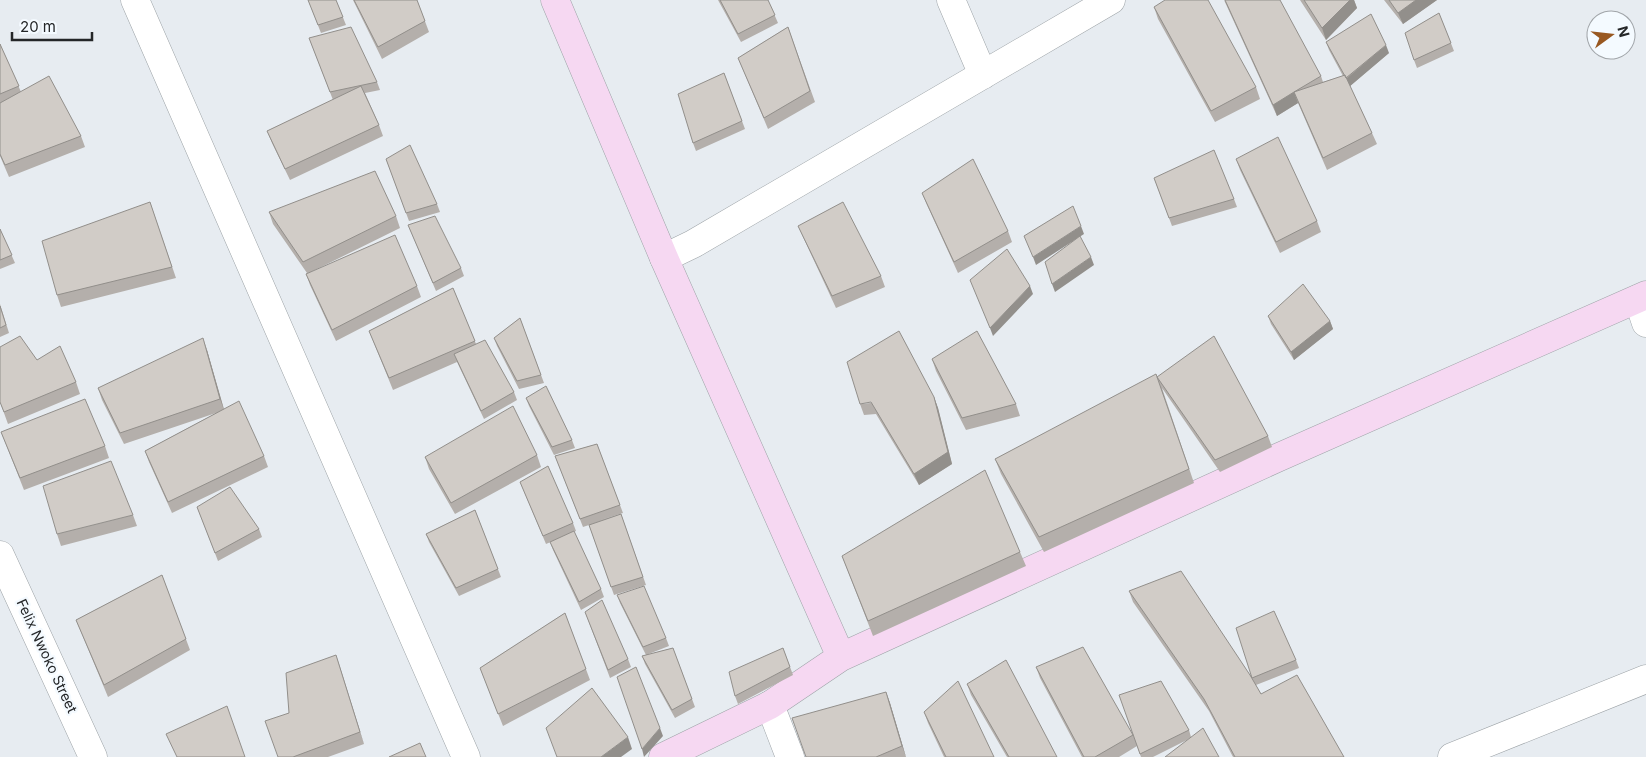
<svg xmlns="http://www.w3.org/2000/svg" width="1646" height="757" font-family="Inter,sans-serif">
  <rect width="100%" height="100%" fill="#e7ecf1"/>
  <g fill="none" stroke-linecap="round" stroke-linejoin="round">
    <g stroke="#9da3a7" stroke-width="29">
      <path id="street" d="M135,0l331,757
        M951,0l32,75
        M664,258l29,-14 418,-244
        M1638,299l8,24
        M0,555l93,202
        M770,705l20,52
        M1452,757l194,-78"/>
    </g>
    <g stroke="#9da3a7" stroke-width="29">
      <path id="secondary" d="M555,0l109,258 177,399
        M663,757l107,-52 71,-48 436,-199 369,-163"/>
    </g>
    <use href="#street" stroke="#fff" stroke-width="28"/>
    <use href="#secondary" stroke="#f6d8f2" stroke-width="28"/>
  </g>
  <path fill="#b4afab" d="M308,0h28l10,25 -25,8z
    M353,0h64l12,32 -47,27z
    M718,0h50l10,23 -37,19z
    M1224,0l97,76 2,6 20,-6 -14,-26 -3,-8 63,11 -39,33 22,47 5,11 -50,26 -29,-67 -21,13z
    M1300,0h54l3,8 -31,32z
    M1384,0h53l-34,24z
    M1154,7l102,80 4,12 -45,23 -57,-103z
    M1439,13l15,38 -37,17 -3,-8z
    M788,27l27,75 -47,27 -30,-71z
    M309,38l68,44 3,8 -15,3 14,32 4,11 -93,44 -18,-37 -5,-12 66,-31z
    M0,44l21,48 60,44 4,11 -76,30 -9,-21z
    M724,73l21,56 -49,22 -3,-8z
    M386,159l51,45 3,8 -31,9z
    M1236,159l81,62 4,11 -41,21 -40,-83z
    M1154,178l80,21 3,8 -65,19z
    M922,193l86,38 4,11 -54,31 -31,-68z
    M150,202l26,76 -115,29 -4,-12z
    M269,212l127,4 4,12 -91,45 108,13 4,11 -85,44 -26,-56 -4,-11 1,-1 -34,-49z
    M408,225l53,43 3,8 -28,15z
    M798,226l83,50 4,11 -49,21 -33,-71z
    M0,229l15,34 -15,6z
    M453,288l23,56 38,48 3,8 -33,19 -27,-57 -64,28 -24,-59z
    M0,304l9,29 -9,4z
    M1268,316l62,5 3,8 -39,31 -23,-36z
    M520,318l24,65 -25,6 -22,-43 -3,-8z
    M207,350l17,59 40,47 4,11 -96,46 -23,-51 -4,-11 71,-38 -92,31 -22,-44 -4,-12z
    M932,359l84,45 4,12 -54,14 -30,-59z
    M37,360l39,22 4,12 -72,30 -8,-22z
    M1157,377l111,59 4,11 -52,25 -58,-84 32,95 -150,69 -43,-78 -6,-15z
    M934,397l4,11 14,56 -33,21 -43,-71 -12,1 -4,-11z
    M526,398l46,42 3,8 -21,7 -25,-49z
    M1,432l104,14 4,12 -85,32z
    M597,444l26,69 -25,8 23,-7 25,71 -32,10 -25,-70 -6,2 -28,-71z
    M537,455l4,12 -86,47 -26,-45 -4,-12z
    M520,482l53,41 3,8 -30,13z
    M197,507l62,22 3,8 -44,24z
    M475,510l26,67 -42,19 -30,-54 -3,-8z
    M133,515l4,11 -76,20 -4,-12z
    M550,542l51,47 3,8 -23,13 -28,-60z
    M1020,552l6,14 -153,70 -31,-80z
    M162,575l28,75 -82,47 -32,-77z
    M1129,591l122,84 45,-15 3,8 -43,17 5,9 83,63h-111l-24,-46 -76,-109z
    M617,595l49,43 3,8 -23,9 -26,-52z
    M585,612l43,47 3,8 -21,11z
    M565,613l25,67 -87,46 -23,-58z
    M673,648l22,59 -20,11 -30,-54 -3,-8z
    M783,648l10,27 -55,29 -3,-8z
    M336,655l28,89 -36,13h-50l11,-44z
    M1036,667l97,68 56,-5 2,7 -4,3 -34,17h-12l-4,-11 -18,11h-37l-42,-79z
    M967,684l90,73h-50l-36,-62z
    M886,692l4,11 16,54h-100z
    M924,712l70,45h-50l-16,-34z"/>
  <path fill="#928f8b" d="M1350,0h4l3,8 -31,32 -4,-12z
    M1416,0h21l-34,24 -5,-11z
    M1386,45l3,8 -40,34 -3,-8z
    M1294,92l4,11 -21,13 -4,-11z
    M1081,226l3,8 -48,31 -3,-8z
    M1091,257l3,8 -39,27 -3,-8z
    M1030,286l3,8 -40,42 -3,-8z
    M1330,321l3,8 -39,31 -3,-8z
    M203,338l4,12 17,60 -4,-11z
    M934,397l4,11 14,56 -33,21 -5,-11z
    M336,655l4,12 24,77 -4,-12z
    M886,692l4,11 16,54 -4,-11z
    M660,728l3,8 -19,21 -2,-8z
    M628,737l4,12 -11,8h-20z"/>
  <path fill="#d1ccc7" stroke="#928f8b" d="M308,0h28l7,17 -25,8z
    M354,0h63l8,21 -47,26z
    M720,0h48l7,15 -37,19z
    M1165,0h43l48,87 -45,24 -57,-104z
    M1225,0h55l41,76 -27,16 51,-17 27,58 -49,25 -29,-66 -21,13z
    M1304,0h46l-28,28z
    M1389,0h27l-18,13z
    M1439,13l12,30 -37,17 -9,-27z
    M1371,14l15,31 -40,33 -20,-36z
    M351,27l26,55 -47,10 -21,-54z
    M788,27l22,64 -46,27 -26,-60z
    M0,44l19,42 -19,8z
    M724,73l18,48 -49,22 -15,-49z
    M49,76l32,60 -76,29 -5,-11v-51z
    M361,86l18,39 -94,44 -18,-38z
    M1278,137l39,84 -41,21 -40,-83z
    M410,145l27,59 -31,9 -20,-54z
    M1214,150l20,49 -65,19 -15,-40z
    M973,159l35,72 -54,31 -32,-69z
    M375,171l21,45 -93,46 -34,-50z
    M150,202l22,65 -115,28 -15,-54z
    M843,202l38,74 -49,20 -34,-70z
    M1073,206l8,20 -48,31 -9,-21z
    M435,216l26,52 -28,15 -25,-58z
    M0,229l12,26 -12,5z
    M395,235l22,51 -85,44 -26,-56z
    M1080,236l11,21 -39,27 -7,-22z
    M1007,249l23,37 -40,42 -20,-48z
    M1303,284l27,37 -39,31 -23,-36z
    M453,288l22,53 -86,37 -20,-47z
    M0,306l6,19 -6,3z
    M520,318l21,57 -24,6 -23,-43z
    M899,331l35,66 14,55 -34,22 -43,-72 -11,2 -13,-42z
    M977,331l39,73 -54,14 -30,-59z
    M20,336l17,24 23,-14 16,36 -72,30 -4,-10v-55z
    M1214,336l54,100 -53,24 -58,-83z
    M203,338l17,61 -100,34 -22,-45z
    M485,340l29,52 -33,19 -27,-57z
    M1156,374l33,95 -150,68 -44,-78z
    M546,386l26,54 -20,7 -26,-49z
    M85,399l20,47 -85,32 -19,-46z
    M239,401l25,55 -96,46 -23,-51z
    M513,406l24,49 -86,48 -26,-46z
    M597,444l23,61 -40,14 -25,-63z
    M111,461l22,54 -76,19 -14,-48z
    M548,466l25,57 -30,13 -23,-54z
    M985,470l35,82 -152,69 -26,-65z
    M230,487l29,42 -44,24 -18,-46z
    M475,510l23,59 -42,19 -30,-54z
    M621,514l22,63 -32,10 -22,-62z
    M574,531l27,58 -22,13 -29,-60z
    M1181,571l69,104 11,19 36,-19 47,82h-109l-31,-58 -75,-108z
    M162,575l24,64 -82,46 -28,-65z
    M644,586l22,52 -23,9 -26,-52z
    M602,600l26,59 -20,11 -23,-58z
    M1274,611l22,49 -44,18 -16,-50z
    M565,613l21,56 -88,45 -18,-46z
    M1083,647l50,88 -38,22h-11l-48,-90z
    M673,648l19,51 -20,11 -30,-54z
    M783,648l7,19 -55,29 -6,-24z
    M336,655l24,77 -67,25h-15l-13,-36 24,-8 -3,-40z
    M1006,660l51,97h-48l-42,-73z
    M636,667l24,61 -18,21 -25,-72z
    M958,681l36,76h-48l-22,-45z
    M1161,681l28,49 -49,24 -21,-59z
    M592,688l36,49 -27,20h-44l-11,-29z
    M886,692l16,54 -26,11h-70l-14,-39z
    M227,706l18,51h-68l-11,-23z
    M1203,728l16,29h-54z
    M420,743l6,14h-37z"/>
  <g text-anchor="middle" stroke-width="4.5" stroke-linejoin="round" paint-order="stroke">
    <g font-size="14" fill="#242628" stroke="#f4faff">
      <text transform="translate(47 656) rotate(65)" y="5">Felix Nwoko Street</text>
    </g>
  </g>
  <g transform="translate(1611 35) rotate(75)"><circle r="24" fill="#f4faff" stroke="#a1a5a9"/>
  <path d="M0-4L9 19L0 12L-9 19Z" fill="#985821"/>
  <text y="-8" font-size="14" font-weight="bold" text-anchor="middle" fill="#242628">N</text>
  </g>
  <path d="M12 32v8h80v-8" fill="none" stroke="#242628" stroke-width="2.5"/>
  <text x="20" y="32" font-size="15" fill="#242628" stroke="#f4faff" stroke-width="4" paint-order="stroke">20 m</text>
</svg>
